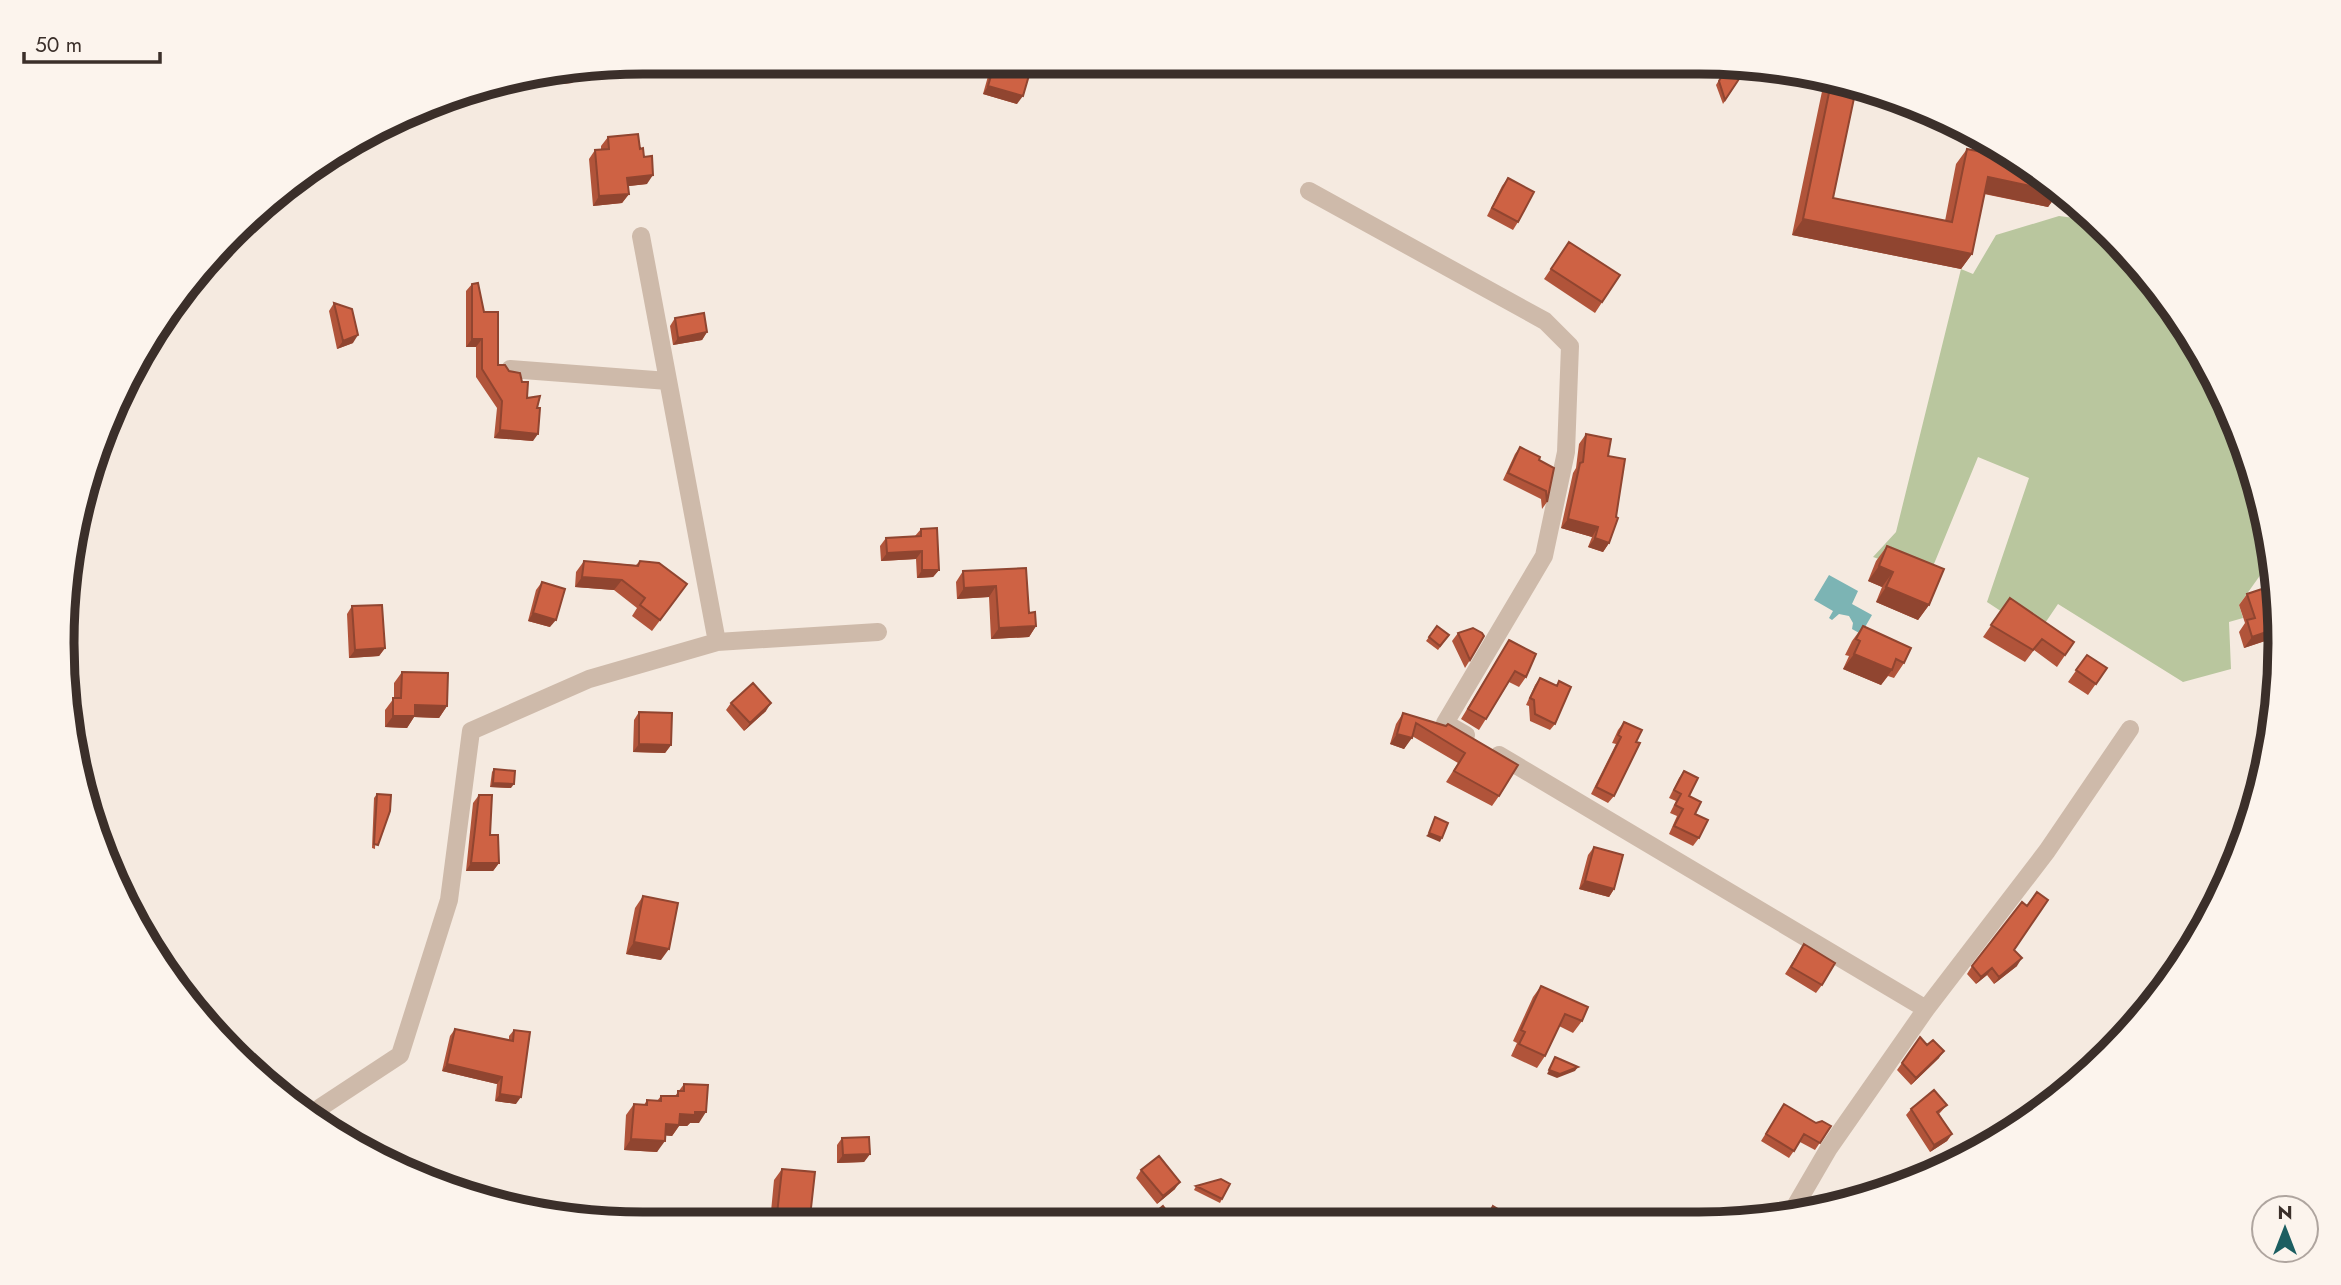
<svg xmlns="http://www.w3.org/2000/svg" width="2341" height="1285" font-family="Jost,sans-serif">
  <rect width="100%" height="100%" fill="#f5eae0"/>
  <path fill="#b9c69e" d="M2059,216l38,5 62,67 61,97 40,107 11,68 -32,45 4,13 -14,4 2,47 -48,13 -125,-78 -21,31 -50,-33 42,-124 -51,-21 -49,119 -56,-19 23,-25 65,-263 12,5 23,-39z"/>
  <path fill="#7cb4b4" d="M1829,575l29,16 -6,13 20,11 -11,19 -9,-5 1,-6 -4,-7 -10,-2 -7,6 -3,-2 4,-7 -19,-11z"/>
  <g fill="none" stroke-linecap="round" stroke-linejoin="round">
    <path stroke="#cebaaa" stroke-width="18" d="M1309,191l236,130 25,25 -4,106 -22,104 -99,167 21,12
      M641,236l76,406
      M510,369l158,12
      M1499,755l427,254
      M320,1119l1,-12 79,-52 49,-155 22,-169 118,-52 128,-37 161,-10
      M1790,1215l39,-67 97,-139 121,-158 83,-122"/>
  </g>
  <path fill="#b1543a" d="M992,62h30l-5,42 -34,-10z
    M1724,72l17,4 -18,28 -7,-19z
    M574,73v6l-2,4 -16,1 -1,-8z
    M1825,77l24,4 -16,117 112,23 11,-57 11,-15 92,43 -11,15 -64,-13 -12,60 -11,15 -169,-34z
    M608,137l32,12 7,35 -19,2 1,8 -7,9 -29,3 -4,-47 6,-9 6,-1v-3z
    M1508,178l10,44 -5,8 -26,-14 15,-30z
    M1569,242l51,33 -25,38 -51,-34z
    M472,284l12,28 14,53 39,43 -4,33 -39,-3 3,-30 -21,-31v-30h-10v-56z
    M334,303l19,40 -16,6 -8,-38z
    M675,318l32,14 -5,8 -29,5 -3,-19z
    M1586,434l22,22 1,87 -6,9 -15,-5 4,-10 -31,-9 12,-55 3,-5 3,-24z
    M1520,447l19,13 15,8 -7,34 -5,7 -1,-10 -38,-19 12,-26z
    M921,529l18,41 -6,7 -16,1 -1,-19 -35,2 -1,-15 6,-8 29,-2z
    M1887,546l42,59 -11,15 -42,-18 6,-15 -14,-6 8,-20z
    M584,561l52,4 4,-4 39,34 -27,36 -20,-15 5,-8 -23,-18 -39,-3 1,-15z
    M1026,568l3,45 7,13 -7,11 -38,2 -2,-42 -32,2 -1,-17 7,-11z
    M542,582l8,45 -22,-6 8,-31z
    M2270,591l8,13 -1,33 -33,11 -5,-16 6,-9 -6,-18 8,-11z
    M2010,598l64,44 -17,25 -23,-17 -9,12 -42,-25z
    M352,606l33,42 -6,8 -30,2 -2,-44z
    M1437,626l12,9 -11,15 -12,-9z
    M1863,626l41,37 -10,15 -6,-2 -7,9 -38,-16 6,-13 -4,-1 7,-14z
    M1458,633l12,27 -5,8 -13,-27z
    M1509,640l17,37 -7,10 -10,-5 -30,48 -18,-11z
    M2087,655l20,13 -19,27 -20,-13z
    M402,672l45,34 -8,12 -25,-1 -7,11 -22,-1v-17l9,-12v-15z
    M1540,678l16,8 3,-5 -4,43 -5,6 -20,-9 -1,-15 -3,-1 9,-20z
    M731,703l35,8 -22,20 -18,-21z
    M639,712l32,33 -6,8 -32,-1 1,-32z
    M1403,713l43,13 53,70 -7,10 -46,-24 12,-19 -46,-27 -8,13 -14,-5 6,-20z
    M1624,722l12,20 -22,54 -6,7 -17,-9 25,-50 -4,-1 6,-13z
    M494,769l17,19 -21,-1 2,-15z
    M1684,771l5,25 6,18 4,24 -6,8 -24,-12 8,-18 -7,-3 6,-12 -7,-3 10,-20z
    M377,794l-2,55 -3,-1 2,-50z
    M479,795l20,68 -6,8h-27l7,-68z
    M1594,847l20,42 -5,8 -30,-8 9,-34z
    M643,896l18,64 -35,-6 9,-46z
    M1804,944l18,41 -6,8 -31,-19z
    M2014,950l3,16 -23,18 -7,-9 -11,9 -9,-10 5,-8z
    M1541,986l41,35 -9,12 -14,-7 -14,30 -8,12 -26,-12 6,-13 -4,-2 20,-44z
    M455,1029l54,11v-4l5,-6 2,74 -21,-3 2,-17 -55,-13 8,-35z
    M1920,1037l19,21 -28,27 -14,-15z
    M684,1084l15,39h-9l-3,3h-8l-7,10 -7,-1 -8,17 -33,-2 2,-35 8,-11 10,1 3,-5 10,1 4,-5h14z
    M1784,1104l32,19 15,3 -16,24 -15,-8 -11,16 -28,-17z
    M1947,1105l-8,9 13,20 -5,7 -17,11 -24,-37 5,-6z
    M842,1138l28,16 -6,8 -27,1v-18z
    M782,1169l28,48 -3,5h-37l4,-42z
    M1141,1170l34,19 -18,15 -21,-26z
    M1196,1186l26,13 -2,4 -26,-13z"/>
  <path fill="#904530" d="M1283,62h46l-4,6 -43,-4z
    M574,79l-2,4 -16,1 3,-4z
    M988,86l35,10 -6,8 -34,-10z
    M653,175l-6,9 -26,3 6,-9z
    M1988,177l71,15 -11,15 -71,-15z
    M629,194l-7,9 -29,3 6,-10z
    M1803,219l169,35 -11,15 -169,-34z
    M707,332l-5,8 -29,5 5,-7z
    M358,335l-5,8 -16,6 6,-8z
    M472,339h10l-6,8h-10z
    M500,430l38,4 -5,7 -39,-3z
    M1568,519l30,8 -6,10 -31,-9z
    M1595,538l14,5 -6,9 -15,-5z
    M922,551l-6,8 -35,2 6,-8z
    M1879,566l14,6 -11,15 -14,-6z
    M922,570h17l-6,7 -16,1z
    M582,577l40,3 -8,10 -39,-3z
    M996,586l-7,11 -32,2 7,-11z
    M1886,587l43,18 -11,15 -42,-18z
    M533,613l23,7 -6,7 -22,-6z
    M1036,626l-7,11 -38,2 8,-11z
    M2278,628l-1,9 -33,11 8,-11z
    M385,648l-6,8 -30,2 6,-8z
    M1854,654l38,16 -11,15 -38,-16z
    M771,703l-5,8 -22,20 6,-8z
    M415,705l32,1 -8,12 -25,-1 -7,11 -22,-1 8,-11z
    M1397,734l15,4 -8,11 -14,-5z
    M639,744l32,1 -6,8 -32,-1z
    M493,783l21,1 -3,4 -21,-1z
    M1429,833l13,5 -2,4 -14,-6z
    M471,863h28l-6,8h-27z
    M1585,881l29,8 -5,8 -30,-8z
    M634,942l35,7 -8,11 -35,-6z
    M2022,958l-5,8 -23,18 5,-7z
    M1992,968l-5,7 -11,9 5,-7z
    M1944,1051l-5,7 -28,27 5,-7z
    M447,1064l55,13 -5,7 -55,-13z
    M1578,1067l-3,4 -18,7 -10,-4 2,-4z
    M500,1094l21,3 -5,7 -21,-3z
    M695,1112h11l-7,11h-9l-3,3h-8l-7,10 -14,-1 8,-11 14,-10z
    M1952,1134l-5,7 -17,11 4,-7z
    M631,1139l34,2 -8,11 -33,-2z
    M870,1154l-6,8 -27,1 6,-8z
    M1180,1182l-5,7 -18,15 6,-8z
    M777,1214l33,3 -3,5h-35z"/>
  <path fill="#ce6244" stroke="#904530" stroke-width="2" d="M995,62h27l10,3 -9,31 -35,-10z
    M1724,72l17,4 -16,24 -6,-19z
    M574,73v6l-15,1 -1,-5z
    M1832,78l17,3 8,3 -24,114 119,24 15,-73 49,10 44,31 -1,2 -71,-15 -16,77 -169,-35z
    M638,134l2,15 3,-1 1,9 8,-1 1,19 -26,3 2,16 -30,2 -4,-46 14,-1 -1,-12z
    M1508,178l26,14 -16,30 -26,-14z
    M1569,242l51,33 -18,27 -51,-33z
    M478,283l6,29h14v53h7l4,6 11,2 2,9h6l-1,16 13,-2 -3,12h3l-2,26 -38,-4 2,-29 -20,-32v-30h-10v-55z
    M334,303l18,6 6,26 -15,6z
    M704,313l3,19 -29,6 -3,-20z
    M1586,434l25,5 -3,17 17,3 -9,58 2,1 -9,25 -14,-5 3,-11 -30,-8 12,-56 3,-1z
    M1520,447l20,10 -1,3 15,8 -7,34 -1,-11 -38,-18z
    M937,528l2,42h-17v-19l-35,2 -1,-15 35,-2v-7z
    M1887,546l57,23 -15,36 -43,-18 7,-15 -14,-6z
    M584,561l54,5 2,-5 19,2 28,21 -27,36 -20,-15 5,-7 -23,-18 -40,-3z
    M1026,568l3,45 6,-1 1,14 -37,2 -3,-42 -32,2 -1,-17z
    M542,582l23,7 -9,31 -23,-7z
    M2268,587l2,4 6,-2v2l2,13v24l-26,9 -5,-17 8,-2 -8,-24z
    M2010,598l64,44 -9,13 -23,-16 -9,11 -42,-25z
    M382,605l3,43 -30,2 -3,-44z
    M1437,626l12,9 -9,11 -11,-9z
    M1863,626l48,22 -7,15 -8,-4 -4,11 -38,-16 6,-13 -4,-2z
    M1473,628l9,5 2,3 -14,24 -12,-27z
    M1509,640l27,14 -10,23 -11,-6 -29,48 -18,-10z
    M2087,655l20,13 -11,16 -20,-14z
    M402,672l46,1 -1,33 -32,-1v11h-22v-18h8z
    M1540,678l17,8 2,-5 12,6 -16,37 -20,-10 -1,-14 -4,-2z
    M753,683l18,20 -21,20 -19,-20z
    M639,712l33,1 -1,32 -32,-1z
    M1403,713l43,13 2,-2 70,41 -19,31 -45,-25 11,-18 -49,-30 -4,15 -15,-4z
    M1624,722l18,8 -6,12 4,1 -26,53 -18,-9 25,-50 -3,-2z
    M494,769l21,2 -1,13 -21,-1z
    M1684,771l14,7 -9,18 12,6 -6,12 13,6 -9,18 -25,-12 9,-17 -8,-4 6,-11 -7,-4z
    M377,794l14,1 -1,16 -12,34 -4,-1z
    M479,795h13l-2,40h8l1,28h-28z
    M1435,817l13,6 -6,15 -13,-5z
    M1594,847l29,8 -9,34 -29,-8z
    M2037,892l11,8 -34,50 8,8 -23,19 -7,-9 -11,9 -9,-11 50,-64 5,4z
    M643,896l35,7 -9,46 -35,-7z
    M1804,944l31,19 -13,22 -31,-18z
    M1541,986l47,21 -6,14 -17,-7 -20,42 -26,-12 6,-12 -4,-2z
    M455,1029l58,12 1,-11 16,2 -9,65 -21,-3 2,-17 -55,-13z
    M1920,1037l7,8 6,-5 11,11 -28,27 -14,-15z
    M1555,1057l23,10 -18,7 -11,-4z
    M684,1084l24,1 -2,27h-11v3l-15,-1 -1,11 -13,-1 -1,17 -34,-2 3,-35 13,1v-5l14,1v-5h17v-5h6z
    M1934,1090l13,15 -10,7 15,22 -18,11 -23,-36z
    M1784,1104l32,19 6,-2 9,5 -11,17 -16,-9 -10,17 -28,-17z
    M340,1136l16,1 -1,10 -3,-1z
    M869,1137l1,17 -27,1 -1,-17z
    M1159,1156l21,26 -17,14 -22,-26z
    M782,1169l33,3 -5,45 -33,-3z
    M1221,1179l9,5 -8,15 -26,-13z
    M1865,1193l2,4 -11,3z
    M1163,1206l12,15h-30z
    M1493,1206l15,9 -3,5 -19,-1z"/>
  <path d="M0 0H2341V1285H0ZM643 74H1699A569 569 0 0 1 2268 643V643A569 569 0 0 1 1699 1212H643A569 569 0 0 1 74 643V643A569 569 0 0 1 643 74Z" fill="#fcf4ed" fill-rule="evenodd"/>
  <path fill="none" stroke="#3b2f2a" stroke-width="9" d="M643 74H1699A569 569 0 0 1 2268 643V643A569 569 0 0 1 1699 1212H643A569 569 0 0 1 74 643V643A569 569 0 0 1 643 74Z"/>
  <g transform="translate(2285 1229)"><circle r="33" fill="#fcf4ed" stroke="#afa59f" stroke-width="2"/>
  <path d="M0-5L12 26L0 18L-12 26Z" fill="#1c5e61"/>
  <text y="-10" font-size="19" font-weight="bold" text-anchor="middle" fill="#3b2f2a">N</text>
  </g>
  <path d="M24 52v10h136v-10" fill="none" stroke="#3b2f2a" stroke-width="3.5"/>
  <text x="35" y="52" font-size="21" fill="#3b2f2a" stroke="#fcf4ed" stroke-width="5" paint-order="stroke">50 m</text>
</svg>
